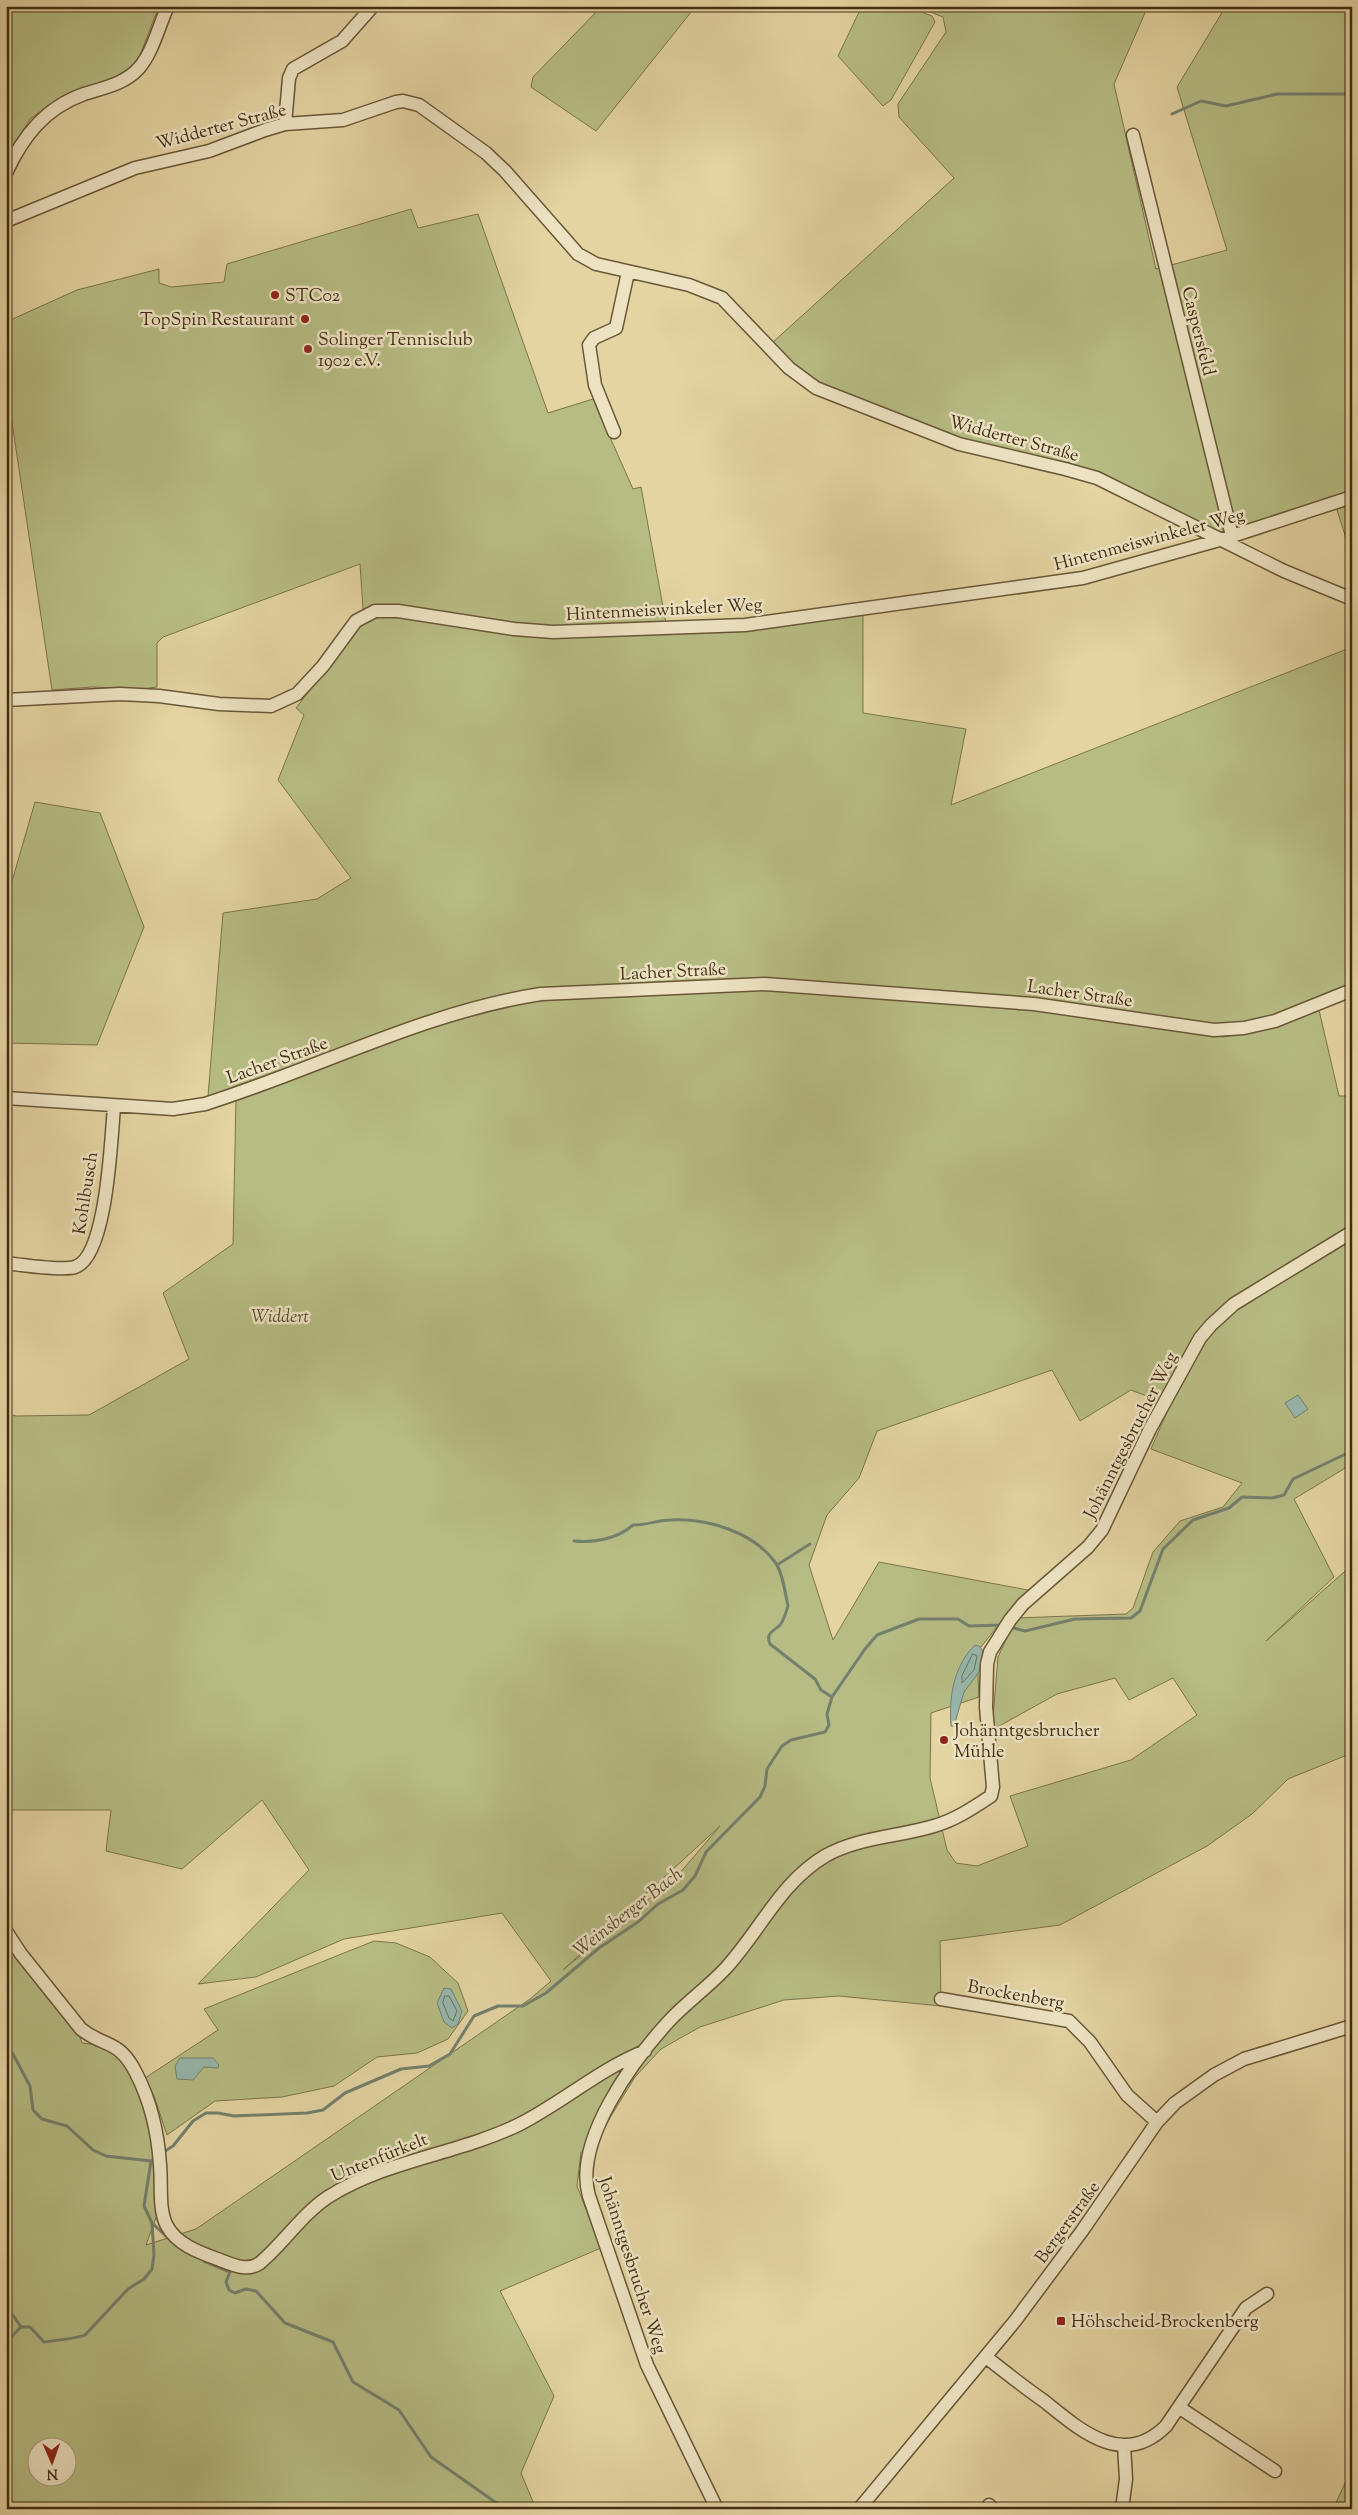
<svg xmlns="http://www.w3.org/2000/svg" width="1358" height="2515" font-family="'Sorts Mill Goudy',serif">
  <rect width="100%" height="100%" fill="#e3d4a2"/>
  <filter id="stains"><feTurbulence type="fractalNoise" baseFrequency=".004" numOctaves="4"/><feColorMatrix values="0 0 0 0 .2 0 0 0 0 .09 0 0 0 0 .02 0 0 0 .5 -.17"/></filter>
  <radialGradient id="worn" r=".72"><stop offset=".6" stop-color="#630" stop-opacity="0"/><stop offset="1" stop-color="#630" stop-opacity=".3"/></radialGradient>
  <path fill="#b6bc83" stroke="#7c744a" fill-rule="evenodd" d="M6,6h153l-22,57 -20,13 -56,21 -31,22 -24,41z
    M602,6h94l-100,125 -65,-44 2,-10z
    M862,6h43l27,10 3,6 -44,78 -8,6 -45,-50z
    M915,6h233l-34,78 42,185 71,-19 -50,-163 49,-81h126v487l-120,38 -14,1 -121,-58 -121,-29 -151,-56 -27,-18 -26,-28 182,-165 -55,-61 -1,-13 48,-72 -3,-15z
    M411,209l7,19 60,-14 70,199 45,-14 40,90 8,-2 25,136 -120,4 -149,-20 -34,2 -3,-45 -197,73 -6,6v44l-15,2 -50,-2 -40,3 -46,-308v-60l71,-32 82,-21v14l12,4 53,-5 3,-18z
    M1352,502v55l-16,-50z
    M863,613v100l103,16 -15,76 401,-158v338l-72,29 -41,10 -35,1 -440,-47 -247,14 -108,31 -201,73 15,-183 94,-14 34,-21 -73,-98 26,-65 -8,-7 69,-89 23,-5 136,22z
    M35,802l65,11 44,114 -47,118 -91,-2v-141z
    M764,989l270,19 189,29 40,-7 56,-20 20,86h13v368l-58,35 40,78 -68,64 86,-76v188l-64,26 -36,35 -45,32 -147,79 -120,16 1,65 -102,-10 -55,4 -84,27 -39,22 -26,28 -24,39 -17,33 -13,3 -4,34 24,62 -101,43 54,105 -33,77 15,36h-530v-571l72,94 4,11 23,3 14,12 13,17 10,25 12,52 3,63 -11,30 50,-16 334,-230 21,-18 -49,-68 -158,26 -88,38 -58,7 111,-114 -47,-70 -80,69 -76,-18 5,-41h-105v-397l10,3 73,-1 100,-56 -26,-66 70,-49 3,-146 168,-62 114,-34zM1052,1370l28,51 51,-31 39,15 -19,44 91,34 -19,24 -43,14 -27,31 -20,56 -7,6 -110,4 -18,39 -6,73 65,-36 58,-16 14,22 44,-22 24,37 -66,45 -121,36 18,50 -51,20 -21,-3 -9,-13 -17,-72 1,-65 48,-16 -2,-45 26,-33 30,-28 -154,-29 -46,78 -24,-75 18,-50 32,-37 18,-47zM720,1826l-41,48 -116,96zM38,2448h30v30h-30z
    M374,1941l22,2 34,14 28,26 10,28 -20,28 -31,14 -40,4 -43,29 -52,11 -67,4 -48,34 -13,-39 -9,-18 73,-48 -14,-21z
    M1352,2468v41h-19z"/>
  <path fill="#96b7ac" stroke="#74806e" d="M1298,1395l10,14 -13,9 -10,-15z
    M975,1645l4,1 4,5 -4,21 -15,20 -10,34h-3c-2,-29 2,-59 24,-81z
    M444,1988l7,1 11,22 -4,13 -6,4 -8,-6 -7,-19z
    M180,2058h33l6,7 -1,3 -14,-1 -11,13 -16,-1 -2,-13z"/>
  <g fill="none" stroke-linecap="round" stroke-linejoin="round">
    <path stroke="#6c725f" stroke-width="1" d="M973,1654l4,2 -3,14 -12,13v-7z
      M445,1996h4l8,15 -4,10 -4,-3 -6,-15z"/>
    <path stroke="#74806e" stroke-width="3" d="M1172,114l29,-13 25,5 51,-12h75
      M1352,1357l-3,6 3,10
      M574,1541c20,2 43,-2 59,-16 15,0 25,-5 38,-5 36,-2 82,12 104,42 8,11 10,31 13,44 -2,6 -4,14 -8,19 -6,6 -15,8 -10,19l45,35 6,11 11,7
      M777,1565l33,-21
      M1010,1627l15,4 50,-12 56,-1 9,-7 23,-62 30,-29 36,-12 13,-11 30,1 12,-3 9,-16 59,-28
      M6,2041l24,45 3,24 9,9 25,7 26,24 13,6 45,5
      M162,2153l11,-7 20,-25 13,-8h12l16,3 73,-3 16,-3 22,-17 56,-24 28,-3 21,-12 24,-38 24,-10h25l23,-13 53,-45 39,-26 20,-18 25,-14 12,-14 11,-24 54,-55 5,-11 2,-17 15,-23 9,-6 34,-8 4,-7 -2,-11 5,-17 33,-48 12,-14 42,-16h39l11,7 35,-1
      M152,2223l15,14
      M204,2261l26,11 -4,10 3,8 6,3 11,-4 10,2 29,32 48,19 20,40 46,28 32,47 74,52
      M6,2305l15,22
      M6,2342l15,-15h9l14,15c8,-1 35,-4 41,-7l43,-46 16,-10 8,-10 2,-14 -2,-32 -8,-17 7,-45 5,-4"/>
    <g stroke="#6a5736" stroke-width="15">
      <path id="minor" d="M285,124l4,-46 4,-9 49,-28 31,-35
        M1133,135l99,401
        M6,173c17,-37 39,-65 78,-79 19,-6 41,-10 55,-26 14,-16 20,-43 29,-62
        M6,221l129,-53 74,-17 56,-21 20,-6 58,-4 53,-18 7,-1 16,4 67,48 19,18 73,83 18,10 93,21 33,13 67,70 27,20 143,56 106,25 32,9 187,93 68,28
        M614,432l-19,-47 -6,-40 5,-7 22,-10 12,-56
        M6,700l114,-6 39,2 60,8 52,2 26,-12 26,-28 33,-45 19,-10h23l116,18 39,3 192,-7 338,-47 140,-39 129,-42
        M6,1098l167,11 32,-5c112,-35 219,-92 336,-110l224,-10 269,20 180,26 30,-2 31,-7 77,-31
        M6,1263c15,2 56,8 69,4 32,-10 36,-128 39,-160
        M6,1931l15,23 60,75c24,19 38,10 55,44 15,29 22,60 24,92 2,19 -2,44 7,61 10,19 34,27 53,34 13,5 27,12 40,3 24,-20 41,-48 68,-66 58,-37 131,-43 192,-73 43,-22 80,-55 125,-73
        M941,1999l128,22 21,21 37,53 30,27
        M986,2357c19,15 38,30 58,44 36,29 79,68 122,25l80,-118 21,-14
        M1180,2408l95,63
        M989,2505l4,4
        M717,2509l-70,-144 -58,-169c-16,-55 45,-137 81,-176 17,-18 38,-33 55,-51 35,-38 55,-86 100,-113 33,-19 73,-19 109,-30 21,-6 39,-18 57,-30l2,-9 -7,-80 1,-43 3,-12 20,-32 13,-16 65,-57 14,-17 48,-101 50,-91 11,-13 23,-21 118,-72
        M859,2509l156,-188 67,-90 75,-109 18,-19 39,-28 30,-16 108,-33
        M1122,2509l4,-30 -2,-34"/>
    </g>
    <use href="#minor" stroke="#ede3c3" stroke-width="12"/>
  </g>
  <g fill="#8f2418" stroke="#ede3c3" stroke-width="2">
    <circle cx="275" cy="295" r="5"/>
    <circle cx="305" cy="319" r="5"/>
    <circle cx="308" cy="349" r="5"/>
    <circle cx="944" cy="1740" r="5"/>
    <rect x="1056" y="2316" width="10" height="10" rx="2.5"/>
  </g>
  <g text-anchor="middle" stroke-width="5" stroke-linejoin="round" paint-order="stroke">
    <g font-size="18" fill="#422d12" stroke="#ede3c3">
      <text transform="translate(221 126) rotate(-15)" y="6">Widderter Straße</text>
      <text transform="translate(1199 331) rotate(76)" y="6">Caspersfeld</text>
      <text transform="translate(1014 438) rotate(15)" y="6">Widderter Straße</text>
      <text transform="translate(1149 539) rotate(-15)" y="6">Hintenmeiswinkeler Weg</text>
      <text transform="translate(664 609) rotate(-3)" y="6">Hintenmeiswinkeler Weg</text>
      <text transform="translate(673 971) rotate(-3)" y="6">Lacher Straße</text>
      <text transform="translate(1080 993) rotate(8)" y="6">Lacher Straße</text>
      <text transform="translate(277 1060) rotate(-20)" y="6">Lacher Straße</text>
      <text transform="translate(85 1193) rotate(-81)" y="6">Kohlbusch</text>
      <text transform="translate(1130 1435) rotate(-63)" y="6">Johänntgesbrucher Weg</text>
      <text transform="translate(1016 1994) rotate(10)" y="6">Brockenberg</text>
      <text transform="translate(379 2157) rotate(-22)" y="6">Untenfürkelt</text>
      <text transform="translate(1067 2222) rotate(-54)" y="6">Bergerstraße</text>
      <text transform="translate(633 2265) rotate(72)" y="6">Johänntgesbrucher Weg</text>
    </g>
    <g font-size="18" fill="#422d12" stroke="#ede3c3" text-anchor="start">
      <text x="285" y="301">STC02</text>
      <text x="295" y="325" text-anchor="end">TopSpin Restaurant</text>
      <text x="318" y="345">Solinger Tennisclub<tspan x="318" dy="21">1902 e.V.</tspan></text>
      <text x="954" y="1736">Johänntgesbrucher<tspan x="954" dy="21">Mühle</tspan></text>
      <text x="1071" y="2327">Höhscheid-Brockenberg</text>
    </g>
    <g font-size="18" font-style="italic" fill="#594a29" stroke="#ede3c3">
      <text x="280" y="1322">Widdert</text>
    </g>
    <g font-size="19" font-style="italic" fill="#534931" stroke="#ede3c3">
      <text transform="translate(627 1911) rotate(-38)" y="7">Weinsberger Bach</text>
    </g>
  </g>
  <rect width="1358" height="2515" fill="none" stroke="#e3d4a2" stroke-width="25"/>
  <rect x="8" y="8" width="1343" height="2500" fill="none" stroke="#422d12" stroke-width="2.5"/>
  <rect x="12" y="12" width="1333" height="2490" fill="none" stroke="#422d12"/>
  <g transform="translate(52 2462) rotate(178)"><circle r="24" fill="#ede3c3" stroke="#a99a7c"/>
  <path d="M0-4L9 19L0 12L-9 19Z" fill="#8f2418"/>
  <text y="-8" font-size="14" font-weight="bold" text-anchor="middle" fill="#422d12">N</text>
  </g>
  <rect width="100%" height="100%" filter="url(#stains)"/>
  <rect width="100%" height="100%" fill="url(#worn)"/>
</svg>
